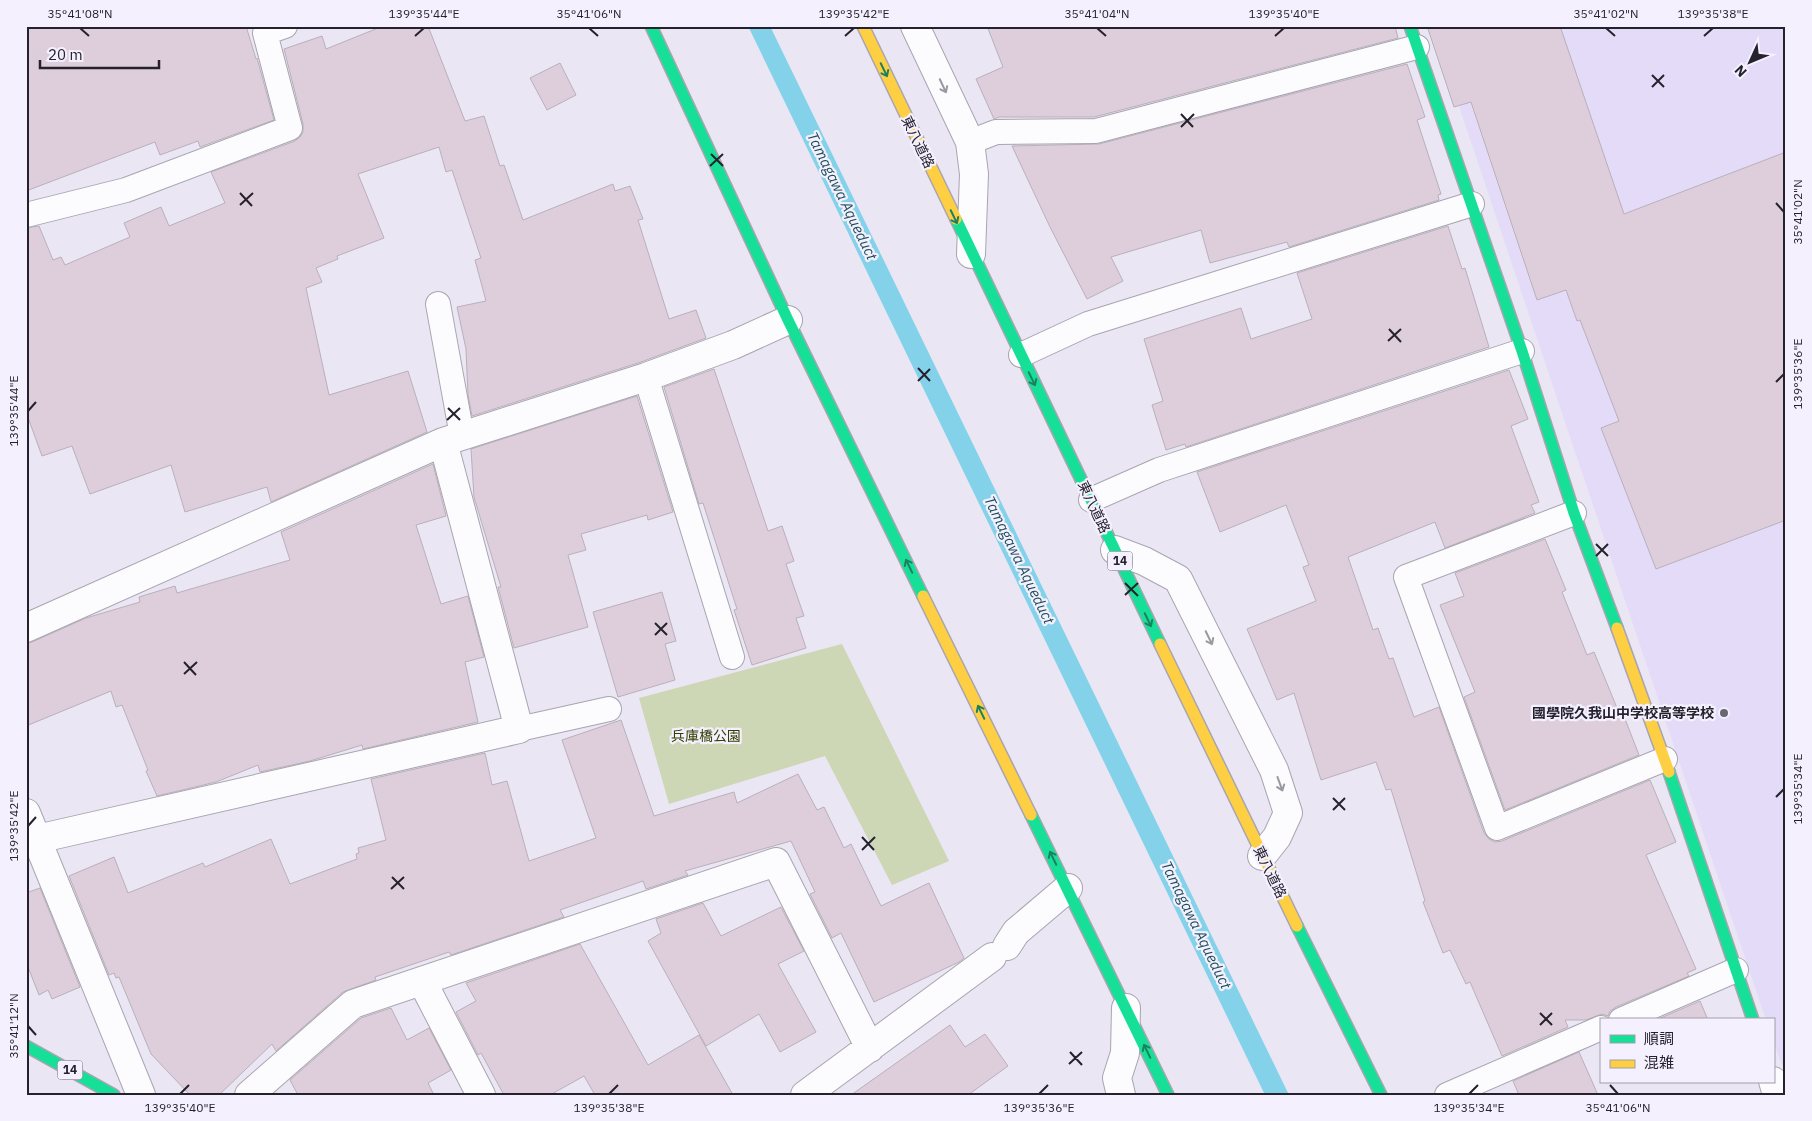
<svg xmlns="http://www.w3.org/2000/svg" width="1812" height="1121" font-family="'IBM Plex Sans','Noto Sans JP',sans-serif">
  <rect width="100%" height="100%" fill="#eae6f4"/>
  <path fill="#e3dbf7" d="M1432,26h354v1049l-13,-34v-21h-7z"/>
  <path fill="#cdd6b5" d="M842,644l107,217 -57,24 -67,-129 -156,48 -30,-106z"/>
  <path fill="#84d2e9" d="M748,26h22l519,1069h-24z"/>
  <path fill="#decedc" stroke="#b8b0ba" d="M26,26h220l10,33 1,-1 17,62 -74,27 -2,-6 -38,14 -5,-13 -129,49z
    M383,26h45l37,95 19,-5 16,50 4,-1 19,55 90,-36 2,7 15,-5 13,33 -5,1 31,99 27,-9 10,28 -65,24 -169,54 -4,-21 -2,-46 -9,-42 29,-6 -11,-41 6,-2 -29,-88 -6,2 -7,-25 -81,27 26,64 -47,18 1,3 -22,9 6,14 -16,6 23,107 79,-24 19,61 -156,70 -4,-15 -82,25 -14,-47 -81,29 -18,-48 -30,10 -16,-44v-184l13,-2 14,34 8,-3 4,8 65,-28 -6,-14 37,-16 8,19 56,-23 -14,-31 84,-31 5,-4 3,-5v-8l-19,-75 38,-13 4,13z
    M987,26h408l3,12 -304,79h-95l-5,2 -18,-40 27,-12z
    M1427,26h133l64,188 162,-62v368l-130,49 -55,-141 18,-7 -39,-101 -3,1 -11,-31 -29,10 -66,-198 -17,5z
    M560,63l16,32 -29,15 -17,-32z
    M1407,64l18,53 -8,3 24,74 -3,1 1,5 -150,47 -2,-5 -77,21 -9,-33 -90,27 12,24 -36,18 -37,-72 -38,-81 87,-2z
    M1448,226l14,43 3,-1 24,79 -303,100 -1,-3 -19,6 -14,-45 11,-4 -19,-62 97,-31 10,31 61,-20 -15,-46z
    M714,369l54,162 14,-5 12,35 -8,3 18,52 -8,2 10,30 -54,17 -18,-55 3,-1 -34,-106 -4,1 -35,-117z
    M1509,370l19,49 -17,7 28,76 -8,3 4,8 -90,35 -10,-26 -87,35 25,73 5,-2 11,31 4,-1 21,59 25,-10 45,126 5,6 6,3 7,-1 148,-61 26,62 -30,13 50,114 -9,4 2,3 -73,31 -6,4 -2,5 -6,-2 -16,6h-21l3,7 -66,29 -32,-74 -4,2 -16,-34 -7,3 -20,-51 2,-1 -34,-112 -5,1 -10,-28 -55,18 -27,-87 -17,7 -30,-71 69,-28 -13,-34 6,-2 -23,-60 -66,27 -23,-60z
    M637,396l36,116 -25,8 -1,-5 -66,19 5,16 -18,5 20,72 -74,21 -16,-61h3l-27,-90 -3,-48z
    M433,464l13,52 -30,9 25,79 27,-8 16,61 -19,5 13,60 -115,27 -1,-4 -52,16 -50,11 -2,-7 -42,17 -59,14 -11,-25 2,-1 -26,-65 -6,2 -5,-16 -85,35v-83l6,-1 54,-24 54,-16 -1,-5 36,-11 2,7 113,-33 -9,-28z
    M1545,539l21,51 -4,2 25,63 7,-3 23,56 3,-2 19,49 -134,55 -41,-113 11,-5 -35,-87 24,-9 -9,-23z
    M662,592l14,49 -11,3 10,36 -57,17 -25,-85z
    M621,720l33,96 80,-24 3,11 61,-29 19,36 7,-3 20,41 7,-4 30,62 48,-23 35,75 -5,4 -85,40 -33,-69 -9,5 -22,-44 5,-2 -24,-51 -106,30 3,4 -42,14 -3,-8 -83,29 4,7 -113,38 -2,-3 -74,25 1,3 -33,12 -67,59 -4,-7 -53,51h-29l-39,-41 -32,-77 -3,1 -2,-5 -5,2 -40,-99 45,-19 14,36 75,-30 2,4 66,-28 19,45 67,-25 -1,-5 3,-1 -1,-5 28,-8 -15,-61 114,-26 7,32 15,-4 22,80 67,-23 -34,-98z
    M40,888l40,99 -28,12 -4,-9 -9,5 -13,-33v-69z
    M703,903l18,33 60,-29 23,44 -26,13 38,68 -36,20 -21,-38 -53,32 -58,-105 13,-8 -5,-14z
    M580,944l68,121 51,-30 34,60h-138l-11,-19 -34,19h-46l-23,-42 -3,2 -22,-43 20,-11 -10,-18z
    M1700,1001l8,19h-52z
    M391,1008l16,32 22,-12 22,42 -23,13 6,12h-136l-8,-15 71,-62z
    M950,1025l15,22 20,-13 23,32 -40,29h-117z
    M1579,1052l19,43h-79l-6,-14z"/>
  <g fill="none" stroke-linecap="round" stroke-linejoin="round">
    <g stroke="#a8a5b0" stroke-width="26">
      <path id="lane" d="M970,142l26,-10 100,-1 321,-84
        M26,215l100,-25 164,-62 -25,-95 20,-7
        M438,304l24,132
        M1021,355l67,-31 384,-120
        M646,377l86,280
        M1091,500l68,-30 363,-119
        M1574,513l-168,64 91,251 168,-69
        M519,729l90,-20
        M1621,1020l115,-50
        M1447,1095l154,-67"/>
    </g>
    <g stroke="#a8a5b0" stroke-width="30">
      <path id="street" d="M915,26l55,116 4,32 -3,80
        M1115,550l29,11 34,18 96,191 14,43 -11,24 -15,19
        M26,628l417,-186 203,-65 87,-32 55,-25
        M26,813l115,282
        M37,839l482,-110 -76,-287
        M1007,946l9,-14 52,-44
        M422,981l59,114
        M1773,1081l4,14
        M249,1095l104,-91 423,-142 94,186
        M805,1095l187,-138
        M1121,1095l-4,-17 8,-25 1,-45"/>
    </g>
    <g stroke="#a8a5b0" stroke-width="14">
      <path id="fast" d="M651,26l137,294 135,276
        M1410,26l112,325 52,162 43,115
        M956,219l204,425
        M1669,772l84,248
        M1031,815l137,280
        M1297,926l84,169
        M26,1046l88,49"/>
    </g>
    <g stroke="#a8a5b0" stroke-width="14">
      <path id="slow" d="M863,26l93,193
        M923,596l108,219
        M1617,628l52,144
        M1160,644l137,282"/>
    </g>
    <use href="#lane" stroke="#fcfbfd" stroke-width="24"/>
    <use href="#street" stroke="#fcfbfd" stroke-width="28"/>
    <use href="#fast" stroke="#16e098" stroke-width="11"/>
    <use href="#slow" stroke="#ffcf43" stroke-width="11"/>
  </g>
  <defs><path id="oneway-shaft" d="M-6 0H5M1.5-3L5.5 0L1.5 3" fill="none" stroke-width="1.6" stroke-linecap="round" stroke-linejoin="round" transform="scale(1.25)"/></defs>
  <g stroke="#1e8062">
    <use href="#oneway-shaft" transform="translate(884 70) rotate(64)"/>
    <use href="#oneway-shaft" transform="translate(954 217) rotate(64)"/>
    <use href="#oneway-shaft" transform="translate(1032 379) rotate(64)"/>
    <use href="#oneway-shaft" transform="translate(909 566) rotate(-116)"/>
    <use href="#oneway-shaft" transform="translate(1148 620) rotate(64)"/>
    <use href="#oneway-shaft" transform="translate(981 712) rotate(-116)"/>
    <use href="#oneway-shaft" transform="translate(1053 858) rotate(-116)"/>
    <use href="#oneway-shaft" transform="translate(1147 1051) rotate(-116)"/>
  </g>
  <g stroke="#9b999f">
    <use href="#oneway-shaft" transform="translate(943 86) rotate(65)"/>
    <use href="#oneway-shaft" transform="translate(1209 638) rotate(64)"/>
    <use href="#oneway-shaft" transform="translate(1280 784) rotate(70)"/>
  </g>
  <path fill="none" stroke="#25212d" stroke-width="2" d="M80,28l9,8M589,28l9,8M1097,28l9,8M1606,28l9,8M415,36l9,-8M845,36l9,-8M1275,36l9,-8M1704,36l9,-8M1652,75l12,12M1652,87l12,-12M1181,114l12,13M1181,127l13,-13M711,154l12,12M710,166l13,-12M240,193l12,13M1776,203l8,9M240,205l13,-12M1389,329l12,13M1388,341l13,-12M918,368l12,13M918,381l12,-12M1776,382l8,-8M448,408l12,12M28,411l8,-9M447,420l13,-12M1596,544l12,12M1596,556l12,-12M1125,583l13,13M1125,595l13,-12M655,623l12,12M655,635l12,-12M184,662l12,13M184,674l13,-12M1776,797l8,-8M1333,798l12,12M1333,810l12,-12M28,826l8,-9M862,837l12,13M862,850l13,-13M392,877l12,12M391,889l13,-12M1540,1013l12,12M1540,1025l12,-12M28,1026l8,9M1070,1052l12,13M1069,1064l13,-12M1610,1085l8,9M180,1094l9,-9M609,1094l9,-9M1039,1094l9,-9M1469,1094l9,-9"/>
  <circle fill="#6a6673" stroke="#f4f0fd" stroke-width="2" cx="1724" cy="713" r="5"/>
  <g text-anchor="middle" stroke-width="4.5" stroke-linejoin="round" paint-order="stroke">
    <g fill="#f4f0fd" stroke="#635f6b" stroke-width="1">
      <rect x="1107.5" y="551.5" width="25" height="19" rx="4"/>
      <rect x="57.5" y="1060.5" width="25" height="19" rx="4"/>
    </g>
    <g font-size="12" font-weight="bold" fill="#25212d">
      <text x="1120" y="565">14</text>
      <text x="70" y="1074">14</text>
    </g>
    <g font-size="14" fill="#25212d" stroke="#f4f0fd">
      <text transform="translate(918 142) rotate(64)" y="5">東八道路</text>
      <text transform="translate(1094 507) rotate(65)" y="5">東八道路</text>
      <text transform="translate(1270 872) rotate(64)" y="5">東八道路</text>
    </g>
    <g font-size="14" font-weight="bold" fill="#25212d" stroke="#f4f0fd" text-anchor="end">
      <text x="1714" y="718">國學院久我山中学校高等学校</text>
    </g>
    <g font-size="14" fill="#333f00" stroke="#f4f0fd">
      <text x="706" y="741">兵庫橋公園</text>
    </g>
    <g font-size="15" font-style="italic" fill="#1c4e59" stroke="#f4f0fd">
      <text transform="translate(842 196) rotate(64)" y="5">Tamagawa Aqueduct</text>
      <text transform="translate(1019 560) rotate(64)" y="5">Tamagawa Aqueduct</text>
      <text transform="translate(1196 925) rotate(64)" y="5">Tamagawa Aqueduct</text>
    </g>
  </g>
  <rect width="1812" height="1121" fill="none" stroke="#f4f0fd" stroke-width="55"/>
  <rect x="1600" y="1018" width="175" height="65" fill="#f4f0fd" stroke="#a19daa"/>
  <rect x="1610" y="1035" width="25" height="8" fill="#16e098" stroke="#a19daa"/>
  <text x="1644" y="1044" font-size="15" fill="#25212d">順調</text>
  <rect x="1610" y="1060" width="25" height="8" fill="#ffcf43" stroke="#a19daa"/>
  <text x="1644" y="1068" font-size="15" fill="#25212d">混雑</text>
  <g transform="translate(1750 62) rotate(226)" stroke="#f4f0fd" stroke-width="4" paint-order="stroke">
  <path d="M0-4L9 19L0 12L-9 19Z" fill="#25212d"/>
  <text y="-8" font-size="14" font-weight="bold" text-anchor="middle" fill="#25212d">N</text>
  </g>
  <path d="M40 60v8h119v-8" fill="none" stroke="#25212d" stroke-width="2.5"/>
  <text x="48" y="60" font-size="15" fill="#25212d" stroke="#f4f0fd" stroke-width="4" paint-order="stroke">20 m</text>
  <rect x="28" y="28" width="1756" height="1066" fill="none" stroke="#25212d" stroke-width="2"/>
  <g font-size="12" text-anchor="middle" fill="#25212d">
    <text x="80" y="18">35°41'08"N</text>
    <text x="424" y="18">139°35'44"E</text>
    <text x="589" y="18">35°41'06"N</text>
    <text x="854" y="18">139°35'42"E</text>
    <text x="1097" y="18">35°41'04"N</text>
    <text x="1284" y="18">139°35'40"E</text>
    <text x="1606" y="18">35°41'02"N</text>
    <text x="1713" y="18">139°35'38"E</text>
    <text transform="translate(1798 212) rotate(-90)" y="4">35°41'02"N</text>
    <text transform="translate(1798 374) rotate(-90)" y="4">139°35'36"E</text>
    <text transform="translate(14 411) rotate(-90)" y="4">139°35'44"E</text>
    <text transform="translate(1798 789) rotate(-90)" y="4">139°35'34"E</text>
    <text transform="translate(14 826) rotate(-90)" y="4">139°35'42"E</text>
    <text transform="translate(14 1026) rotate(-90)" y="4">35°41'12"N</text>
    <text x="180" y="1112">139°35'40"E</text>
    <text x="609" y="1112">139°35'38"E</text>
    <text x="1039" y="1112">139°35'36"E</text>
    <text x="1469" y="1112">139°35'34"E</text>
    <text x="1618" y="1112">35°41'06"N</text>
  </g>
</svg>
